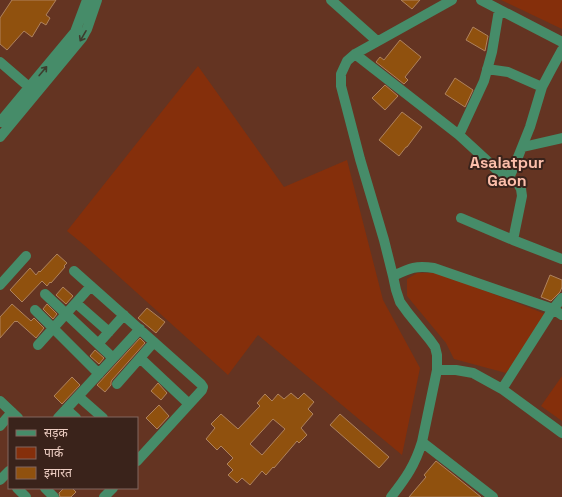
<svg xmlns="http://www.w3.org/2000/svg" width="562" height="497" font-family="'Space Grotesk','Noto Sans Devanagari',sans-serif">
  <rect width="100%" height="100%" fill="#643422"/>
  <path fill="#852f0b" d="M501,0h61v29z
    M198,66l86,121 63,-27 36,140 37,68 -18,87 -144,-120 -30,40 -144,-130 -17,-14z
    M417,273h22l109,42 -42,58 -52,-14 -8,-16 -39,-47v-17z
    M562,376v45l-21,-15z"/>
  <path fill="#90510e" stroke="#af825d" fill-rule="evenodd" d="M12,0h44l-10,15 4,3 -4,7 -5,-3 -9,15 -8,-6 -17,19 -7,-6v-26z
    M401,0h19l-8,9z
    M473,27l15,9 -3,15 -19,-11z
    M400,40l21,17 -16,20 3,3 -4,4 -28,-22 4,-5 4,3z
    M455,78l18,12 -8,17 -20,-13z
    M385,85l13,11 -13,14 -13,-12z
    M402,112l20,15 -15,20h-1l-7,9 -20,-16z
    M57,254l10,9 -3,3 1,1 -14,16 -1,-1 -3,4 -5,-5 -20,21 -12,-12 20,-22 6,7 3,-4 1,1z
    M550,275l12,5v7l-2,5 -9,9 -10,-4z
    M63,287l10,9 -7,8 -10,-9z
    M12,304l19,17 3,-3 10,10 -8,10 -19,-17 -1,1 -1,-1 -15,17v-21z
    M47,304l10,10 -4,5 -10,-10z
    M147,308l18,14 -9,11 -18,-15z
    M140,338l5,5 -33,37 -1,2v3l-6,7 -8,-7z
    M95,350l9,8 -5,6 -9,-8z
    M72,377l8,8 -18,19 -8,-8z
    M158,383l9,10 -6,7 -10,-9z
    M291,393l7,6 6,-6 10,9 -6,7 5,5 -12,14 6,7 -8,8 -2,-2 -23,27 -1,-1 -7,8 -4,-4 -12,14 -8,-7 -5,5 -9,-8 5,-5 -6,-6 6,-6 -12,-12 -4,4 -11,-11 9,-11 -4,-4 10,-10 17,15 22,-23 -3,-3 8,-9 7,7 6,-7 6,5zM273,419l12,10 -23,26 -12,-11z
    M159,405l10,11 -12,13 -11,-11z
    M340,414l49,43 -10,11 -49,-43z
    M436,461l14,11 31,25h-72l17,-20 -2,-2z
    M64,488h8l4,4 -5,5h-11l-1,-4z"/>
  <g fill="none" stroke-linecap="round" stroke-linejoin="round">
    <path stroke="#468c69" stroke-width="10" d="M331,0l46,41
      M481,0l81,42
      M355,54l104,81 37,34 22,15 3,5 1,7 -9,44
      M0,62l29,25
      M487,69l21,3 34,15
      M0,122l75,-90 12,-32
      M459,135l25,-54 8,-29 7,-42
      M0,137l82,-99 5,-9 10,-29
      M523,147l39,-9
      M509,178l7,-16 14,-35 12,-40 9,-17 11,-20
      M461,218l52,22 49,19
      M74,271l127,113 2,3 -1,3 -65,71
      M393,276c17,-8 23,-11 41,-8l119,41 9,6
      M0,285l26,-29
      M45,294l68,64
      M76,303l33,29
      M35,310l64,64
      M98,344l26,-29
      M38,345l53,-59
      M140,358l49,46
      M437,370h19l17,3 29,16 60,44
      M117,384l37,-42
      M502,389l51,-80 9,-11
      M78,396l25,22
      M0,401l18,17
      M66,409l10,9
      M58,418l82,-89
      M0,426l12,-14
      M422,442l71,55
      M0,480l9,-9
      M17,488l9,9
      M45,488l9,9
      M104,497l9,-9
      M391,497c15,-19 24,-32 31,-55l15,-72v-15l-2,-8 -5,-7 -22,-27 -8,-11 -4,-12 -3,-14 -9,-36 -24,-81 -19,-73v-12l6,-13 8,-7 97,-54"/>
  </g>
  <defs><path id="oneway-shaft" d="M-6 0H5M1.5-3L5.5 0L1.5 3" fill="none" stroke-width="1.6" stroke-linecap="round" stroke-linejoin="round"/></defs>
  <g stroke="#3d3d2e">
    <use href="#oneway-shaft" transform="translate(83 36) rotate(120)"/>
    <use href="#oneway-shaft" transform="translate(43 71) rotate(-50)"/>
  </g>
  <g text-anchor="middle" stroke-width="4" stroke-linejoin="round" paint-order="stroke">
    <g font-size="16" font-weight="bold" fill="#fcbfab" stroke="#3a231b">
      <text x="507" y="168">Asalatpur<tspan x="507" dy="18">Gaon</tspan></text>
    </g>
  </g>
  <rect x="8" y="417" width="130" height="72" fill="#3a231b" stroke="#82675e"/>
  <rect x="16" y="430" width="20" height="6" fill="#468c69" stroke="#82675e"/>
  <text x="44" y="437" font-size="12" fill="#edcec3">सड़क</text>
  <rect x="16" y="447" width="20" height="12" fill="#852f0b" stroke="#82675e"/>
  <text x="44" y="457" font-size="12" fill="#edcec3">पार्क</text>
  <rect x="16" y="467" width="20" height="12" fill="#90510e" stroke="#82675e"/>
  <text x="44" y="477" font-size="12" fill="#edcec3">इमारत</text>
</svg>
